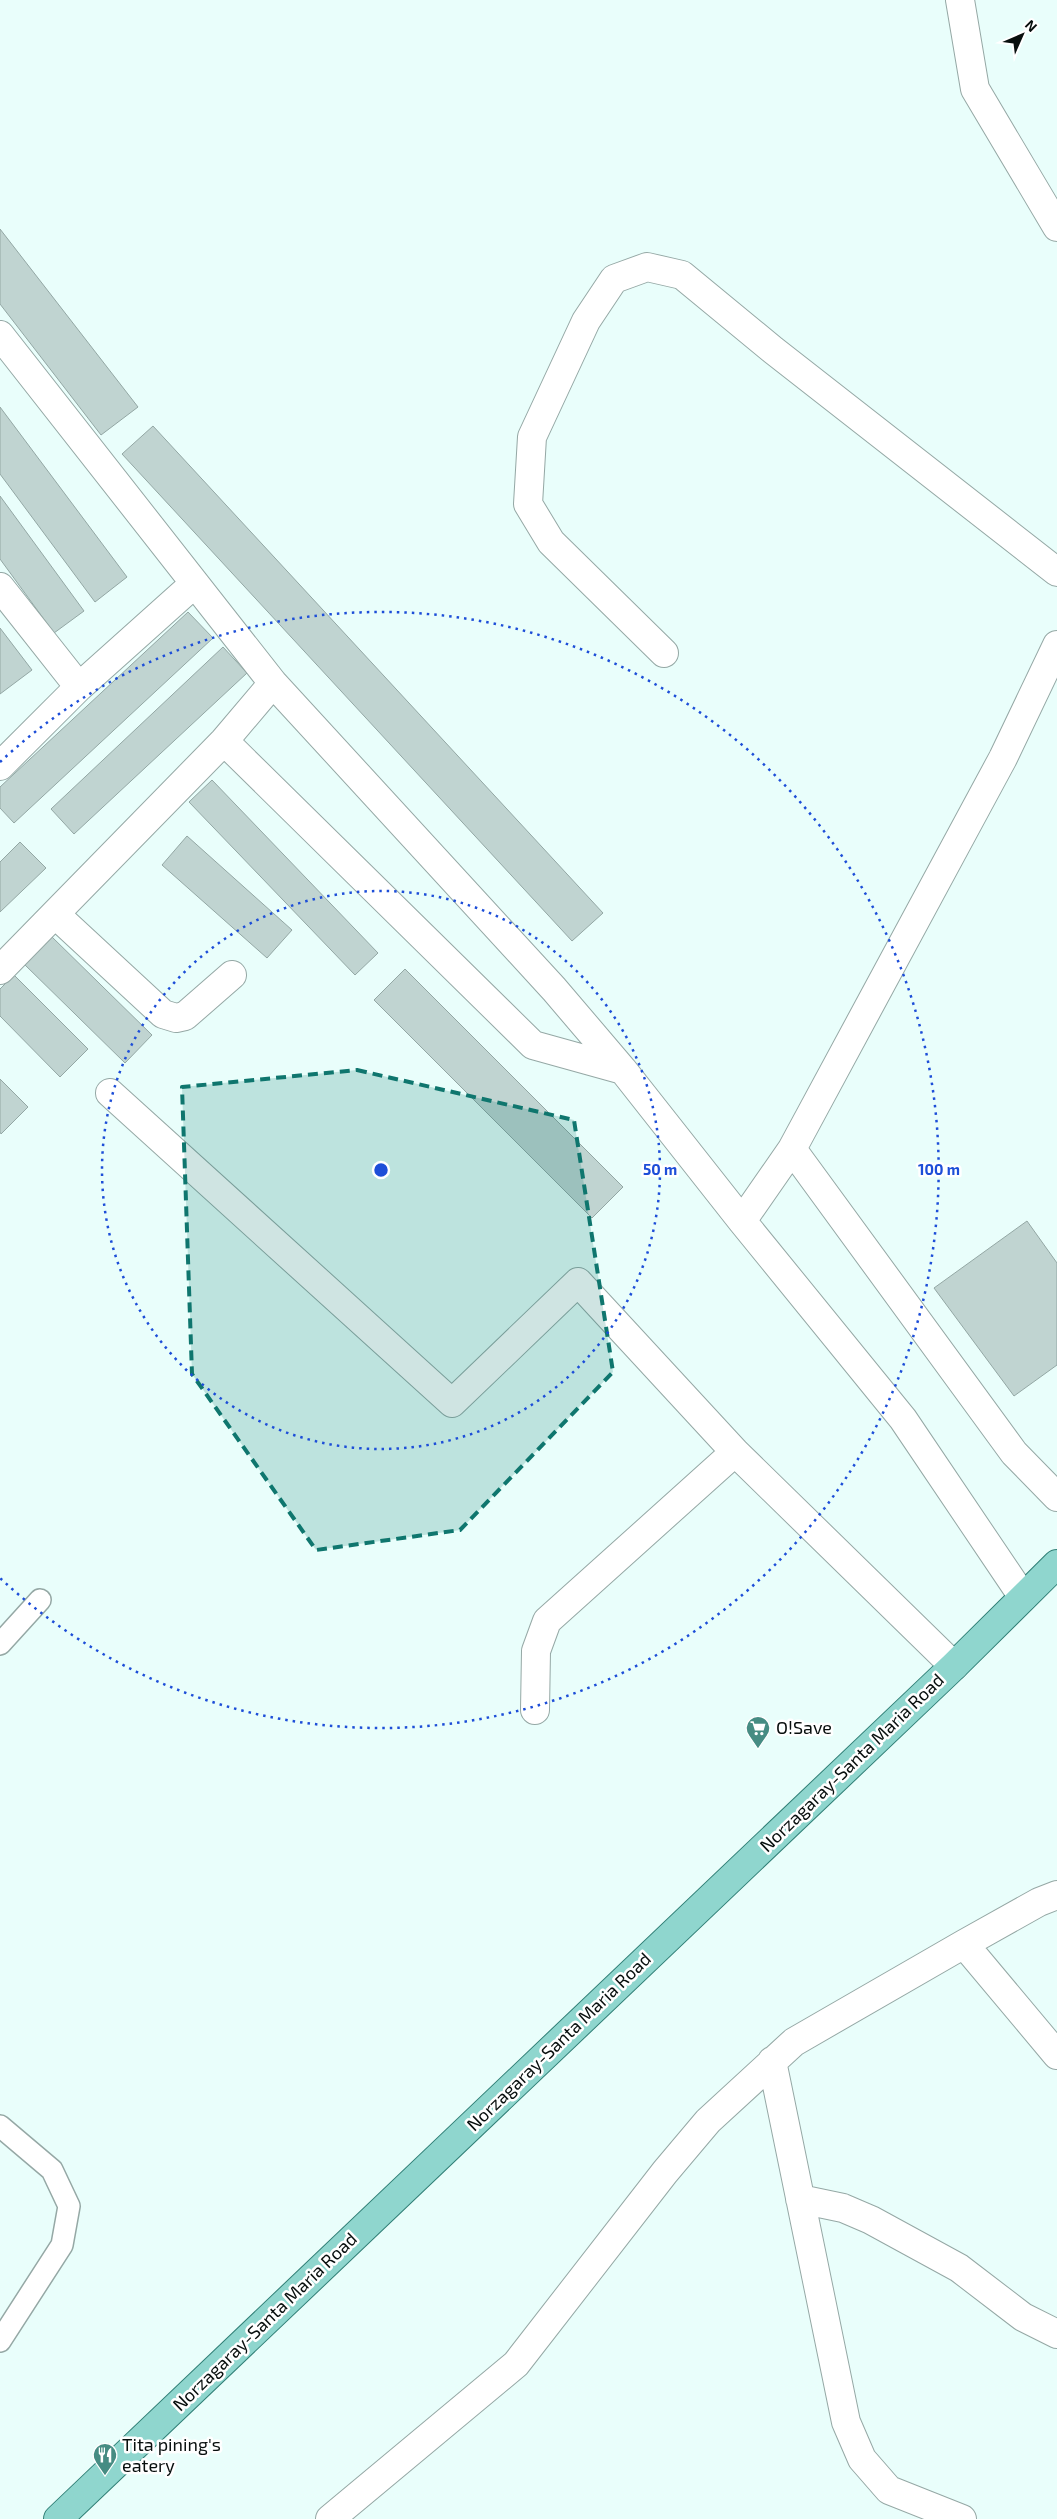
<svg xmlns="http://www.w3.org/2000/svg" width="1057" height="2519" font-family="'Exo 2',sans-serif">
  <rect width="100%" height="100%" fill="#e9fefb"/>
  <path fill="#c0d4d1" stroke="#93a7a4" d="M0,229l138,178 -37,28 -101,-131z
    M0,407l127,170 -32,25 -95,-128z
    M153,426l450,487 -31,28 -450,-487z
    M0,496l84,115 -30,22 -54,-74z
    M188,612l25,26 -199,185 -14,-15v-21z
    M0,628l32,42 -32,24z
    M223,647l24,26 -173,161 -23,-25z
    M212,780l166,173 -23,22 -166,-173z
    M187,836l105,94 -25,28 -105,-93z
    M20,842l26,26 -46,44v-50z
    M51,936l101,99 -27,28 -101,-99z
    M405,969l218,218 -31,31 -218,-218z
    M14,975l74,74 -28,28 -60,-61v-27z
    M0,1079l28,28 -27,27 -1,-2z
    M1027,1221l30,42v102l-43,31 -80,-108z"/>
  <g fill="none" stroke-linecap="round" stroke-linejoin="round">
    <g stroke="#95a8a5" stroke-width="24">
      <path id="lane" d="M0,1644l40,-44
        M0,2126l52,44 17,36 -7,39 -62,96"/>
    </g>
    <g stroke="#95a8a5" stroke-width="30">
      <path id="street" d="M960,0l15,89 82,138
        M0,335l273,348 281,306 69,81 119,151 161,198 120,178
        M0,587l79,100
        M664,653l-113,-111 -23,-38 4,-67 54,-116 28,-42 33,-12 35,8 91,75 284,222
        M224,741l309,304 90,25
        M0,766l79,-79 115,-103
        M55,914l108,100 13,4 9,-2 47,-41
        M0,970l224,-229 49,-58
        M110,1093l342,310 126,-121 157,170 219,214
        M792,1149l222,304 43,44
        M742,1221l50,-72 211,-391 54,-113
        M535,1710l1,-59 11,-30 188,-169
        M964,1944l93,111
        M772,2061l74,361 16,37 27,31 73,29
        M800,2199l43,9 28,12 88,48 64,49 34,17
        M330,2519l186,-155 149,-192 43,-51 86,-79 170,-98 75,-42 18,-7"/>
    </g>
    <g stroke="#307f76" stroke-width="30">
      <path id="primary" d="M58,2519l896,-853 103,-102"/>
    </g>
    <use href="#lane" stroke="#fff" stroke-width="21"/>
    <use href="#street" stroke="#fff" stroke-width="28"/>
    <use href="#primary" stroke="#8fd6ce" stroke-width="28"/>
  </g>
  <path fill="#0f766e" fill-opacity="0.2" stroke="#0f766e" stroke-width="4" stroke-dasharray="10 6" stroke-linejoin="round" d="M357,1070l217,50 39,252 -153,158 -144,20 -124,-176 -10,-287z"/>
  <g fill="none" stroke="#1d4ed8" stroke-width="2.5" stroke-dasharray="2.5 5">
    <circle cx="381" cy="1170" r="279"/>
    <path d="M0 762A558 558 0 1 1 0 1578"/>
  </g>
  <defs>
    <g id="supermarket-pin" transform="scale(1.25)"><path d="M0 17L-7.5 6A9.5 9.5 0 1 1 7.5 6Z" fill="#468c83" stroke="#fff"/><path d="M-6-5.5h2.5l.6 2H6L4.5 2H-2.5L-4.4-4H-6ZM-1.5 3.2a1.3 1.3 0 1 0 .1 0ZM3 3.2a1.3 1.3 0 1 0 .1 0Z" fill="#fff"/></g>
    <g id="restaurant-pin" transform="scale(1.25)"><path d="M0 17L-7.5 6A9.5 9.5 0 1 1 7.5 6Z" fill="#468c83" stroke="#fff"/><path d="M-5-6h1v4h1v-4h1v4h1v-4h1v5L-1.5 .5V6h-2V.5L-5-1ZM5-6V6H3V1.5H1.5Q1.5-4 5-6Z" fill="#fff"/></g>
  </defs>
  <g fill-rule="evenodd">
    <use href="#supermarket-pin" x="758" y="1728"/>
    <use href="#restaurant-pin" x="105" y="2455"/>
  </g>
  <g text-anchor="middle" stroke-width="5" stroke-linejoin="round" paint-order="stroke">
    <g font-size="18" fill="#080f0e" stroke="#fff" text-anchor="start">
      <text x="776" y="1734">O!Save</text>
      <text x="122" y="2451">Tita pining's<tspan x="122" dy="21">eatery</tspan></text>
    </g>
    <g font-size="18" fill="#080f0e" stroke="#fff">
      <text transform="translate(852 1763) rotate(-44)" y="6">Norzagaray-Santa Maria Road</text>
      <text transform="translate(559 2042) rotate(-44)" y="6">Norzagaray-Santa Maria Road</text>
      <text transform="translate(265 2322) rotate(-44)" y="6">Norzagaray-Santa Maria Road</text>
    </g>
  </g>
  <circle cx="381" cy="1170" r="8" fill="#1d4ed8" stroke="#fff" stroke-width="2.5"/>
  <g font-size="15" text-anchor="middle" font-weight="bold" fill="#1d4ed8" stroke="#fff" stroke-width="5" stroke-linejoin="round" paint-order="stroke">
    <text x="660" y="1175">50 m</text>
    <text x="939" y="1175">100 m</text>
  </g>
  <g transform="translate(1022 35) rotate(45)" stroke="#ffffff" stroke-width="4" paint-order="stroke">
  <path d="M0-4L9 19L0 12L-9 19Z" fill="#080f0e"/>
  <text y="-8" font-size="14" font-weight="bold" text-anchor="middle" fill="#080f0e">N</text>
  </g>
</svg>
